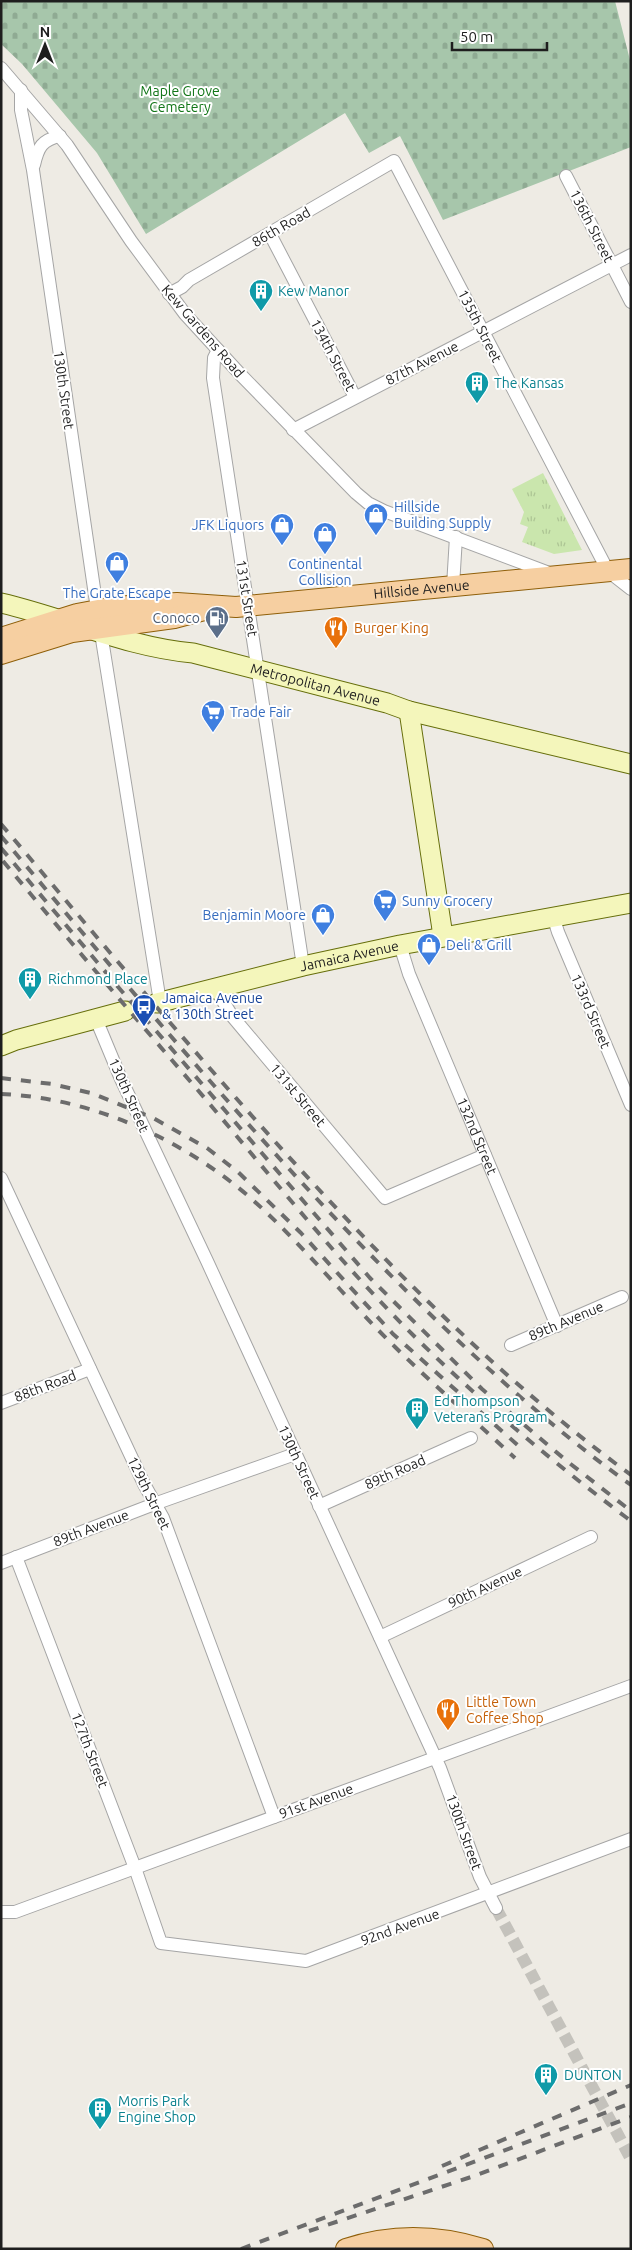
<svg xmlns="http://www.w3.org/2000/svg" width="632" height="2250" font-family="Ubuntu,sans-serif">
  <defs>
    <pattern id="grass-tufts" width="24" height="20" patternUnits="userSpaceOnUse" patternTransform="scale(1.25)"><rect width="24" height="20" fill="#cae6ad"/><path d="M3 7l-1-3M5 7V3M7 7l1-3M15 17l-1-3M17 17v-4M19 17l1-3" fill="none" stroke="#adc594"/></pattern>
    <pattern id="cemetery-stones" width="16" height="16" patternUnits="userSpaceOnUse" patternTransform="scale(1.25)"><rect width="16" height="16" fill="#a7c6ab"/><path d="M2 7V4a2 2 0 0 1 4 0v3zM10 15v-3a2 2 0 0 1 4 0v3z" fill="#8faa93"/></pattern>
  </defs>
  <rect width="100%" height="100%" fill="#eeebe4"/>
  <path fill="url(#grass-tufts)" d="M543,473l39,77 -28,4 -32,-12 6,-15 -8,-3 4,-12 -12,-23z"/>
  <path fill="url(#cemetery-stones)" d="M1,1h614l16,63v83l-188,73 -43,-84 -31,17 -24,-40 -199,121 -49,-81 -75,-89 -21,-20z"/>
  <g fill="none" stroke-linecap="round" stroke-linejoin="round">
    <path stroke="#c4c2bc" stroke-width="12" stroke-dasharray="12 6" stroke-linecap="butt" d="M496,1908l135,251"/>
    <path stroke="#c4c2bc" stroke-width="19" stroke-dasharray="19 9" stroke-linecap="butt" d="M125,1011l32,-8"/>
    <g stroke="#a5a5a5" stroke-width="14">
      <g id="minor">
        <path d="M1,68l66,77 64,96 54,73 55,60 116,119 12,10 16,8 168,63"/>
        <path d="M21,90v20l12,60 64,439"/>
        <path d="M34,165c4,-18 8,-25 26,-29"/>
        <path d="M566,176l65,126"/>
        <path d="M270,234l85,163"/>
        <path d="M169,294l13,-7 7,-7 205,-119 214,410 23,18"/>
        <path d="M218,350l-4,8 -1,20 90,588"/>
        <path d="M293,430l338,-175"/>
        <path d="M453,586l3,-49"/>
        <path d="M101,633l59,369"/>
        <path d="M553,916l5,16 73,173"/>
        <path id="s1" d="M400,945l9,29 148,352"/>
        <path d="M215,988l17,28 153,182 100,-43"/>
        <path d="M96,1019l25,60 86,182 233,507 40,109 16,31"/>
        <path d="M1,1178l143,306 19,34 111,299"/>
        <path d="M511,1345l111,-48"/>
        <path d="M1,1403l89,-34"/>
        <path d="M319,1506l152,-68"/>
        <path d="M16,1557l119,311 26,75 145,18 325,-122"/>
        <path d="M1,1563l156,-60 138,-49"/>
        <path d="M380,1637l211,-100"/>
        <path d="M1,1912h14l616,-226"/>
      </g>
    </g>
    <g stroke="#666e0b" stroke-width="21">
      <g id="secondary">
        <path id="s2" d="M1,603c65,15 125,44 192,50l194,50 22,8 222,53"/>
        <path d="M409,711l34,225"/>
        <path id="s3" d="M157,1003l146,-37 97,-21 231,-42"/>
        <path d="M1,1046l15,-6 109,-29"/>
      </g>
    </g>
    <g stroke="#8f5f09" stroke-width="22">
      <g id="primary">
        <path id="s4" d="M1,638l76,-24 37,-7 63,-4 59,4 395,-38"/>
        <path d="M1,654l71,-22 102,-14 30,-8"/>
        <path d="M346,2249c45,-15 92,-14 137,0"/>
      </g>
    </g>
    <use href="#minor" stroke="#fff" stroke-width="12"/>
    <use href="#secondary" stroke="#f4f6bb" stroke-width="19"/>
    <use href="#primary" stroke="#f6cfa1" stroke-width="20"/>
    <path stroke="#6c6c6c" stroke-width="4" stroke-dasharray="10 10" stroke-linecap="butt" d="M1,824c73,86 145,172 220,257 125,142 256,281 410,394
      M1,836c139,165 277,331 432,481 63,60 127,117 198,168
      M1,848l118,140 251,290 112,111 86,73 63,49
      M3,861c64,77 128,152 193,227 72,84 140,171 218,248 68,67 141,128 217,185
      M1,1078l51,6 39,9 62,25 54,30 31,24 63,61 92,101 129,115
      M1,1094c98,4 197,52 267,120 42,40 79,85 120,126 41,41 85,79 127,118
      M442,2166l189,-81
      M309,2231l165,-55 157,-59
      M241,2249l390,-146"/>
  </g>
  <defs>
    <g id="building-pin" transform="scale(1.25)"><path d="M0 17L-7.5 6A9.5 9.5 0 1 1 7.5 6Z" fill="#0f9aa8" stroke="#fff"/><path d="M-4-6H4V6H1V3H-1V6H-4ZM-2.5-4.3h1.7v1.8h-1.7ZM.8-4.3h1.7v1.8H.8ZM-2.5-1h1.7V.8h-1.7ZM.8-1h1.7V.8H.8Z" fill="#fff"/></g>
    <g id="shop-pin" transform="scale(1.25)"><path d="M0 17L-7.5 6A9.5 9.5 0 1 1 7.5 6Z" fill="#3f7fe0" stroke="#fff"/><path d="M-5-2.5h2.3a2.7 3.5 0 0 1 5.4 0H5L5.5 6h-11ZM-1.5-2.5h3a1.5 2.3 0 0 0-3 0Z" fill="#fff"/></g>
    <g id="fuel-pin" transform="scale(1.25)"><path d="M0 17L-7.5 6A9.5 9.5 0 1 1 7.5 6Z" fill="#5c6f8a" stroke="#fff"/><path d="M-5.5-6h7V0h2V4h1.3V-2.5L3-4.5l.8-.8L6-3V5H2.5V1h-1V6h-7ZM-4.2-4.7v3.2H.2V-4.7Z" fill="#fff"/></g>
    <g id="restaurant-pin" transform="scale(1.25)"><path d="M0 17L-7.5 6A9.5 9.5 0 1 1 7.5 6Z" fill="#e8710a" stroke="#fff"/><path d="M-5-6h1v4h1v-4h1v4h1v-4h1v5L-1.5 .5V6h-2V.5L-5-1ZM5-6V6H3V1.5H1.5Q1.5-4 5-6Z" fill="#fff"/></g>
    <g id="supermarket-pin" transform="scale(1.25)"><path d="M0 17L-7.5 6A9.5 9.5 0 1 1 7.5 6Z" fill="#3f7fe0" stroke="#fff"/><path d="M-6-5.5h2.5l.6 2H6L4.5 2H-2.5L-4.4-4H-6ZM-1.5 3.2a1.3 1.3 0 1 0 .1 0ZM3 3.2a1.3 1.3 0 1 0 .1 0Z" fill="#fff"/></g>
    <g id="bus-pin" transform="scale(1.25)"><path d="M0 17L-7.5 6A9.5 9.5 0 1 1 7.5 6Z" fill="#1a4fb4" stroke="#fff"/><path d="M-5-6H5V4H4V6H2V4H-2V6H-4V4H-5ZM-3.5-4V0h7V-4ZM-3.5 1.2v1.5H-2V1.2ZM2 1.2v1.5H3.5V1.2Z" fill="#fff"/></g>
  </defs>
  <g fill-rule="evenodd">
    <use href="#building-pin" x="261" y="291"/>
    <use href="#building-pin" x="477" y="383"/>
    <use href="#shop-pin" x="376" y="515"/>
    <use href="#shop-pin" x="282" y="525"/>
    <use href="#shop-pin" x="325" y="534"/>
    <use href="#shop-pin" x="117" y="563"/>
    <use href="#fuel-pin" x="217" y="618"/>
    <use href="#restaurant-pin" x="336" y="628"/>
    <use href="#supermarket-pin" x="213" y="712"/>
    <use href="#supermarket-pin" x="385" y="901"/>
    <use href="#shop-pin" x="323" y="915"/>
    <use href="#shop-pin" x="429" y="945"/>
    <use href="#building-pin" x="30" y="979"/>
    <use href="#bus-pin" x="144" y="1006"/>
    <use href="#building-pin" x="417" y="1409"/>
    <use href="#restaurant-pin" x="448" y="1710"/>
    <use href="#building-pin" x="546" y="2075"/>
    <use href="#building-pin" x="100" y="2109"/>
  </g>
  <g text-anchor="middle" stroke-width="4" stroke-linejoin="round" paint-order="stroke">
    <g font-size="14" fill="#127618" stroke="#fff">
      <text x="180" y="96">Maple Grove<tspan x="180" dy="16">Cemetery</tspan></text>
    </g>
    <g font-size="14" fill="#1e1e1e" stroke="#fff">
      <text transform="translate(592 226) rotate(63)" y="5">136th Street</text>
      <text transform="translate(281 227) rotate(-30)" y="5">86th Road</text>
      <text transform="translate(480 326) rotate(63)" y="5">135th Street</text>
      <text transform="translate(203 331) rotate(49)" y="5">Kew Gardens Road</text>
      <text transform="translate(333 355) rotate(62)" y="5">134th Street</text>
      <text transform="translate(422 363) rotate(-27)" y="5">87th Avenue</text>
      <text transform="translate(64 390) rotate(82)" y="5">130th Street</text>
      <text dy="5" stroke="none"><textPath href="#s4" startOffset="426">Hillside Avenue</textPath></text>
      <text transform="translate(247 598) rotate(81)" y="5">131st Street</text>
      <text dy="5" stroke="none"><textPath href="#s2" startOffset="325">Metropolitan Avenue</textPath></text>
      <text dy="5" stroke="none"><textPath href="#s3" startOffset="198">Jamaica Avenue</textPath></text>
      <text transform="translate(591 1011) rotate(67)" y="5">133rd Street</text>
      <text transform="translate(129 1095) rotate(66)" y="5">130th Street</text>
      <text transform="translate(298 1095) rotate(50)" y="5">131st Street</text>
      <text dy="5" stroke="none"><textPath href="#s1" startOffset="206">132nd Street</textPath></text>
      <text transform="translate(566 1321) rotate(-23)" y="5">89th Avenue</text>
      <text transform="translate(45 1386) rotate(-21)" y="5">88th Road</text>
      <text transform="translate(299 1462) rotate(65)" y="5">130th Street</text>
      <text transform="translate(395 1472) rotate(-24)" y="5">89th Road</text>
      <text transform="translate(149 1493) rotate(64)" y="5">129th Street</text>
      <text transform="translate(91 1528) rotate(-21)" y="5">89th Avenue</text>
      <text transform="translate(485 1587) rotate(-25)" y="5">90th Avenue</text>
      <text transform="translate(90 1750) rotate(69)" y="5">127th Street</text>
      <text transform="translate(316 1801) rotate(-20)" y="5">91st Avenue</text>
      <text transform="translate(464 1832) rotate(70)" y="5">130th Street</text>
      <text transform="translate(400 1927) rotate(-20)" y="5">92nd Avenue</text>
    </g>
    <g font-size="14" fill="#0d838f" stroke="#fff" text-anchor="start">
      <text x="278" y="296">Kew Manor</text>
      <text x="494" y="388">The Kansas</text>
      <text x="48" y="984">Richmond Place</text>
      <text x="434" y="1406">Ed Thompson<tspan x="434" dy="16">Veterans Program</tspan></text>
      <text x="564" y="2080">DUNTON</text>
      <text x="118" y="2106">Morris Park<tspan x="118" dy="16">Engine Shop</tspan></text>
    </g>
    <g font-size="14" fill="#366cbe" stroke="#fff" text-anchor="start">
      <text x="394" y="512">Hillside<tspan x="394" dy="16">Building Supply</tspan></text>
      <text x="264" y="530" text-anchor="end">JFK Liquors</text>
      <text x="325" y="569" text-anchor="middle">Continental<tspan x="325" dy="16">Collision</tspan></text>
      <text x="117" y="598" text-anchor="middle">The Grate Escape</text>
      <text x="230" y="717">Trade Fair</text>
      <text x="402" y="906">Sunny Grocery</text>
      <text x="306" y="920" text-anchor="end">Benjamin Moore</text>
      <text x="446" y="950">Deli &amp; Grill</text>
    </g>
    <g font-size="14" fill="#4e5e75" stroke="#fff" text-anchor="end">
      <text x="200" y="623">Conoco</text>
    </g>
    <g font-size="14" fill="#c56008" stroke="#fff" text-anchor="start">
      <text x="354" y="633">Burger King</text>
      <text x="466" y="1707">Little Town<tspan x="466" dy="16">Coffee Shop</tspan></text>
    </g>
    <g font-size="14" fill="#164399" stroke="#fff" text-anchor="start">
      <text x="162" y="1003">Jamaica Avenue<tspan x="162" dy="16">&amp; 130th Street</tspan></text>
    </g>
  </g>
  <rect width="632" height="2250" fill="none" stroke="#1e1e1e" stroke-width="5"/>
  <g transform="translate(45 45)" stroke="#ffffff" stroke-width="4" paint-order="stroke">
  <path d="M0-4L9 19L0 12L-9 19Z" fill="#1e1e1e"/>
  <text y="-8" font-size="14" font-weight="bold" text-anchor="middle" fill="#1e1e1e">N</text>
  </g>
  <path d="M452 42v8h95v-8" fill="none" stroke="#1e1e1e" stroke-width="2.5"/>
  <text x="460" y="42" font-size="15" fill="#1e1e1e" stroke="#ffffff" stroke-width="4" paint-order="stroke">50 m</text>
</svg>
